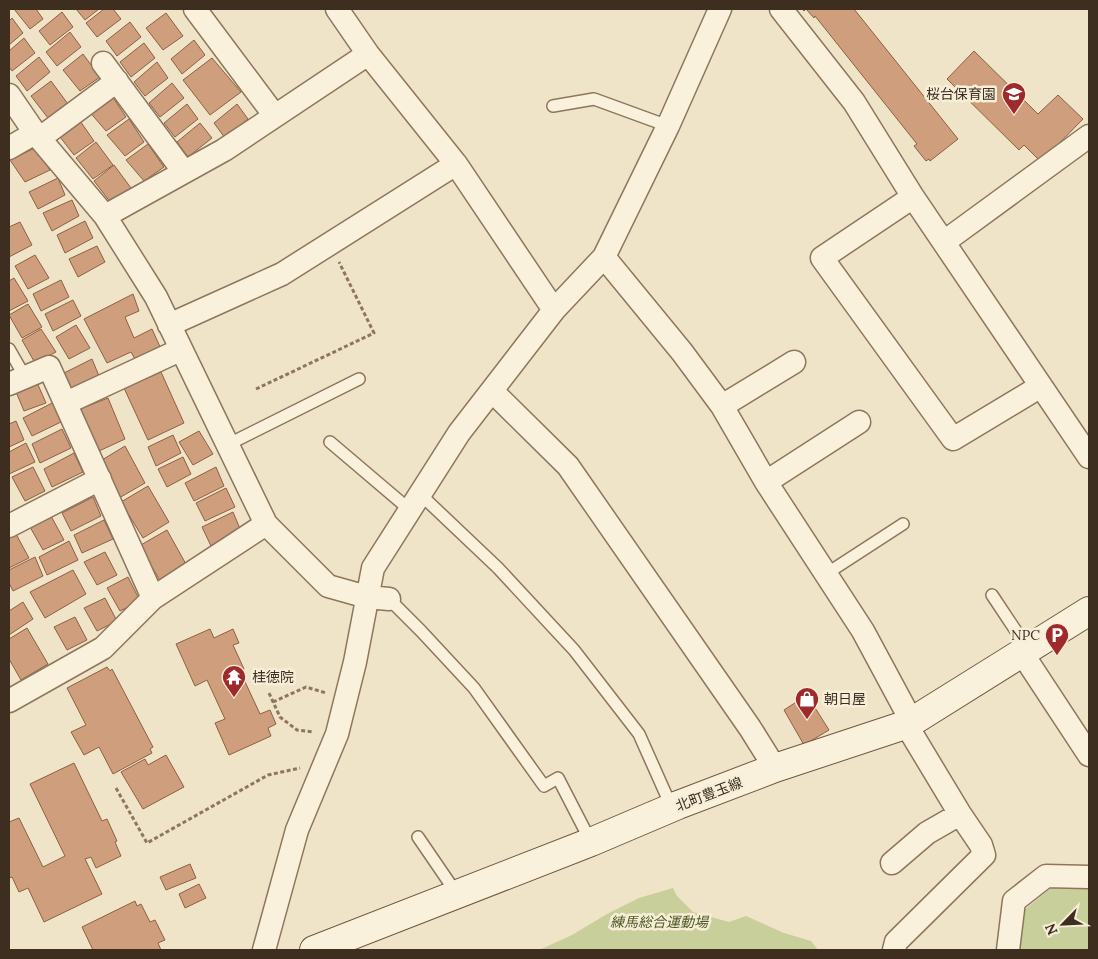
<svg xmlns="http://www.w3.org/2000/svg" width="1098" height="959" font-family="Lora,'Noto Sans JP',serif">
  <rect width="100%" height="100%" fill="#f0e4c8"/>
  <path fill="#c9cf9b" d="M1056,884l33,3v63h-73l7,-39z
    M673,888l4,8 16,16 36,10 17,-6 38,17 27,8 7,9h-279l33,-15 35,-21 32,-16z"/>
  <path fill="#cf9f7d" stroke="#8d5f41" d="M14,9h22l7,10 -13,10z
    M76,9h23l-14,11z
    M104,9h9l8,10 -24,18 -11,-14z
    M802,9h52l104,130 -28,22 -1,-2 -3,2 -12,-15 3,-2 -102,-128 -1,2 -8,-9 -2,2z
    M62,12l11,15 -23,18 -11,-14z
    M166,13l17,23 -20,14 -17,-22z
    M12,18l11,15 -14,12v-24z
    M130,22l11,15 -24,19 -11,-15z
    M70,32l11,15 -24,19 -11,-14z
    M24,38l11,15 -23,18 -3,-4v-16z
    M194,40l11,15 -23,19 -11,-15z
    M144,43l11,15 -24,19 -11,-15z
    M974,51l64,63 20,-19 25,24 -42,43 -17,-17 -5,5 -72,-71z
    M83,54l17,23 -20,14 -17,-21z
    M39,57l11,15 -23,19 -11,-15z
    M212,58l29,34 -31,23 -27,-35z
    M157,62l11,16 -23,18 -11,-14z
    M51,81l17,23 -20,14 -17,-22z
    M172,83l12,15 -24,19 -11,-14z
    M110,93l16,24 -20,14 -18,-21z
    M187,104l11,15 -23,18 -11,-14z
    M237,104l11,15 -23,19 -11,-15z
    M78,118l16,23 -20,14 -17,-22z
    M129,119l15,23 -19,14 -18,-21z
    M200,123l12,15 -24,19 -11,-15z
    M96,142l17,23 -20,14 -17,-21z
    M148,144l16,23 -20,14 -18,-21z
    M35,148l15,22 -25,12 -15,-22z
    M114,165l17,23 -20,15 -17,-22z
    M58,178l7,17 -27,14 -9,-17z
    M72,200l7,16 -27,15 -9,-18z
    M85,221l8,17 -28,15 -8,-18z
    M20,222l12,23 -23,12v-30z
    M97,246l8,16 -27,15 -9,-18z
    M35,255l14,23 -21,11 -13,-23z
    M14,278l14,23 -19,10v-30z
    M61,280l8,17 -28,14 -8,-17z
    M133,294l6,17 -14,6 9,21 18,-9 9,20 -25,12 -5,-9 -24,11 -23,-44z
    M73,300l8,16 -28,15 -8,-17z
    M28,304l14,23 -20,11 -13,-23z
    M76,325l14,23 -21,11 -13,-22z
    M41,329l15,23 -21,11 -13,-23z
    M92,359l7,17 -27,14 -8,-17z
    M161,372l23,51 -36,17 -24,-52z
    M35,378l11,25 -22,8 -10,-24z
    M108,398l17,41 -26,12 -19,-42z
    M54,402l9,19 -31,15 -9,-18z
    M16,421l8,19 -15,7v-23z
    M62,429l9,19 -31,15 -8,-19z
    M199,431l14,23 -20,11 -14,-23z
    M173,435l8,18 -25,13 -8,-19z
    M26,443l9,19 -26,12v-22z
    M125,446l20,37 -26,15 -22,-35z
    M74,453l9,19 -31,15 -8,-18z
    M183,457l8,17 -24,13 -9,-18z
    M33,467l12,24 -20,10 -13,-24z
    M216,467l8,19 -30,15 -9,-18z
    M148,486l21,36 -26,16 -22,-36z
    M226,488l9,19 -30,14 -9,-18z
    M93,497l8,19 -30,15 -9,-18z
    M233,512l8,19 -30,15 -9,-19z
    M51,516l13,24 -21,10 -13,-23z
    M104,520l9,19 -31,14 -8,-18z
    M167,530l20,36 -26,16 -22,-36z
    M16,534l13,24 -20,10v-30z
    M69,541l9,19 -31,15 -8,-18z
    M105,552l12,23 -20,10 -13,-23z
    M35,557l8,19 -30,15 -4,-8v-13z
    M73,570l13,24 -41,24 -15,-26z
    M128,577l12,24 -20,10 -13,-23z
    M105,598l12,23 -20,10 -13,-23z
    M23,602l10,17 -24,16v-24z
    M75,617l12,23 -20,10 -13,-23z
    M27,628l21,36 -27,16 -12,-21v-20z
    M210,629l4,9 19,-9 6,14 -6,2 11,24 -4,2 20,43 10,-4 6,14 -8,4 3,8 -42,19 -14,-32 10,-4 -18,-39 -12,6 -19,-42z
    M107,667l3,4 2,-2 41,78 -3,2 2,4 -39,21 -14,-27 -15,8 -13,-23 15,-7 -19,-37z
    M807,695l22,35 -25,15 -20,-35z
    M166,755l18,32 -41,22 -22,-37 24,-13 3,6z
    M74,763l28,58 5,-2 10,22 -2,1 6,14 -25,12 -5,-11 -6,2 17,35 -58,28 -16,-34 -9,4 -7,-15 -3,1v-56l10,-4 24,49 22,-11 -35,-72z
    M190,864l6,14 -30,12 -6,-13z
    M199,884l7,14 -21,10 -6,-14z
    M135,901l2,5 4,-2 9,18 5,-2 10,20 -7,3 3,7h-68l-11,-23z"/>
  <g fill="none" stroke-linecap="round" stroke-linejoin="round">
    <g stroke="#8d765c" stroke-width="14">
      <path id="lane" d="M553,106l41,-7 74,27
        M9,349l16,28
        M330,442l80,68
        M227,445l132,-66
        M420,494l78,74 76,82 65,84 33,74
        M826,574l77,-50
        M992,595l36,54
        M389,599l32,32 53,57 70,98 14,-8 33,64
        M418,837l39,57"/>
    </g>
    <g stroke="#8d765c" stroke-width="25">
      <path id="street" d="M195,9l80,107
        M337,9l31,45 88,110 98,146
        M781,9l73,93 59,95 176,260
        M103,63l81,109
        M9,95l26,38 70,83 51,81 110,227 62,62 39,11 22,2
        M40,138l77,-57
        M9,148l26,-15
        M913,197l-91,61 131,181 88,-53
        M105,216l119,-66 144,-96
        M944,242l145,-106
        M604,257l78,95 40,54 44,76 97,149 43,80 4,20 50,83 21,31 3,10 -88,87 -2,8
        M169,325l113,-51 174,-110
        M9,384l40,-17 104,231
        M492,391l76,75 182,262 25,40
        M66,403l114,-53
        M722,406l72,-44
        M766,482l93,-60
        M9,526l91,-47
        M1022,653l67,102
        M9,701l94,-53 50,-50 113,-74
        M892,863l35,-30 33,-19
        M264,950l33,-120 40,-96 18,-72 18,-94 86,-135 95,-123 50,-53 64,-131 52,-117
        M1008,950l6,-49 32,-25 43,1"/>
    </g>
    <g stroke="#6f573f" stroke-width="30">
      <path id="secondary" d="M314,950l277,-108 87,-37 97,-37 133,-44 181,-113"/>
    </g>
    <path stroke="#8d765c" stroke-width="3" stroke-dasharray="4 2.5" stroke-linecap="butt" d="M256,389l118,-56 -35,-71
      M269,693l11,24 17,13 17,2
      M273,702l33,-15 20,6
      M116,788l31,55 121,-68 32,-7"/>
    <use href="#lane" stroke="#faf1dc" stroke-width="11"/>
    <use href="#street" stroke="#faf1dc" stroke-width="22"/>
    <use href="#secondary" stroke="#faf1dc" stroke-width="28"/>
  </g>
  <defs>
    <g id="school-pin" transform="scale(1.25)"><path d="M0 17L-7.5 6A9.5 9.5 0 1 1 7.5 6Z" fill="#9e2a2b" stroke="#f7eed8"/><path d="M0-5L7-2L0 1L-7-2ZM-4 1L0 2.5L4 1V4Q0 6-4 4Z" fill="#fff"/></g>
    <g id="parking-pin" transform="scale(1.25)"><path d="M0 17L-7.5 6A9.5 9.5 0 1 1 7.5 6Z" fill="#9e2a2b" stroke="#f7eed8"/><path d="M-3.5-5.5H1a3.5 3.5 0 0 1 0 7H-1V5.5H-3.5ZM-1-3.4V-.6H.8a1.4 1.4 0 0 0 0-2.8Z" fill="#fff"/></g>
    <g id="temple-pin" transform="scale(1.25)"><path d="M0 17L-7.5 6A9.5 9.5 0 1 1 7.5 6Z" fill="#9e2a2b" stroke="#f7eed8"/><path d="M0-6L5-2H3V0L6.5 2.5H4V6H1.5V3h-3V6H-4V2.5H-6.5L-3 0V-2H-5Z" fill="#fff"/></g>
    <g id="shop-pin" transform="scale(1.25)"><path d="M0 17L-7.5 6A9.5 9.5 0 1 1 7.5 6Z" fill="#9e2a2b" stroke="#f7eed8"/><path d="M-5-2.5h2.3a2.7 3.5 0 0 1 5.4 0H5L5.5 6h-11ZM-1.5-2.5h3a1.5 2.3 0 0 0-3 0Z" fill="#fff"/></g>
  </defs>
  <g fill-rule="evenodd">
    <use href="#school-pin" x="1014" y="94"/>
    <use href="#parking-pin" x="1057" y="635"/>
    <use href="#temple-pin" x="234" y="677"/>
    <use href="#shop-pin" x="807" y="699"/>
  </g>
  <g text-anchor="middle" stroke-width="5" stroke-linejoin="round" paint-order="stroke">
    <g font-size="14" fill="#3d2e20" stroke="#f7eed8" text-anchor="end">
      <text x="996" y="99">桜台保育園</text>
      <text x="1040" y="640">NPC</text>
      <text x="252" y="682" text-anchor="start">桂徳院</text>
      <text x="824" y="704" text-anchor="start">朝日屋</text>
    </g>
    <g font-size="14" fill="#3d2e20" stroke="#f7eed8">
      <text transform="translate(709 794) rotate(-21)" y="5">北町豊玉線</text>
    </g>
    <g font-size="14" font-style="italic" fill="#4d5a26" stroke="#f7eed8">
      <text x="659" y="927">練馬総合運動場</text>
    </g>
  </g>
  <rect width="1098" height="959" fill="none" stroke="#3d2e20" stroke-width="20"/>
  <g transform="translate(1063 924) rotate(246)" stroke="#f7eed8" stroke-width="4" paint-order="stroke">
  <path d="M0-4L9 19L0 12L-9 19Z" fill="#3d2e20"/>
  <text y="-8" font-size="14" font-weight="bold" text-anchor="middle" fill="#3d2e20">N</text>
  </g>
</svg>
